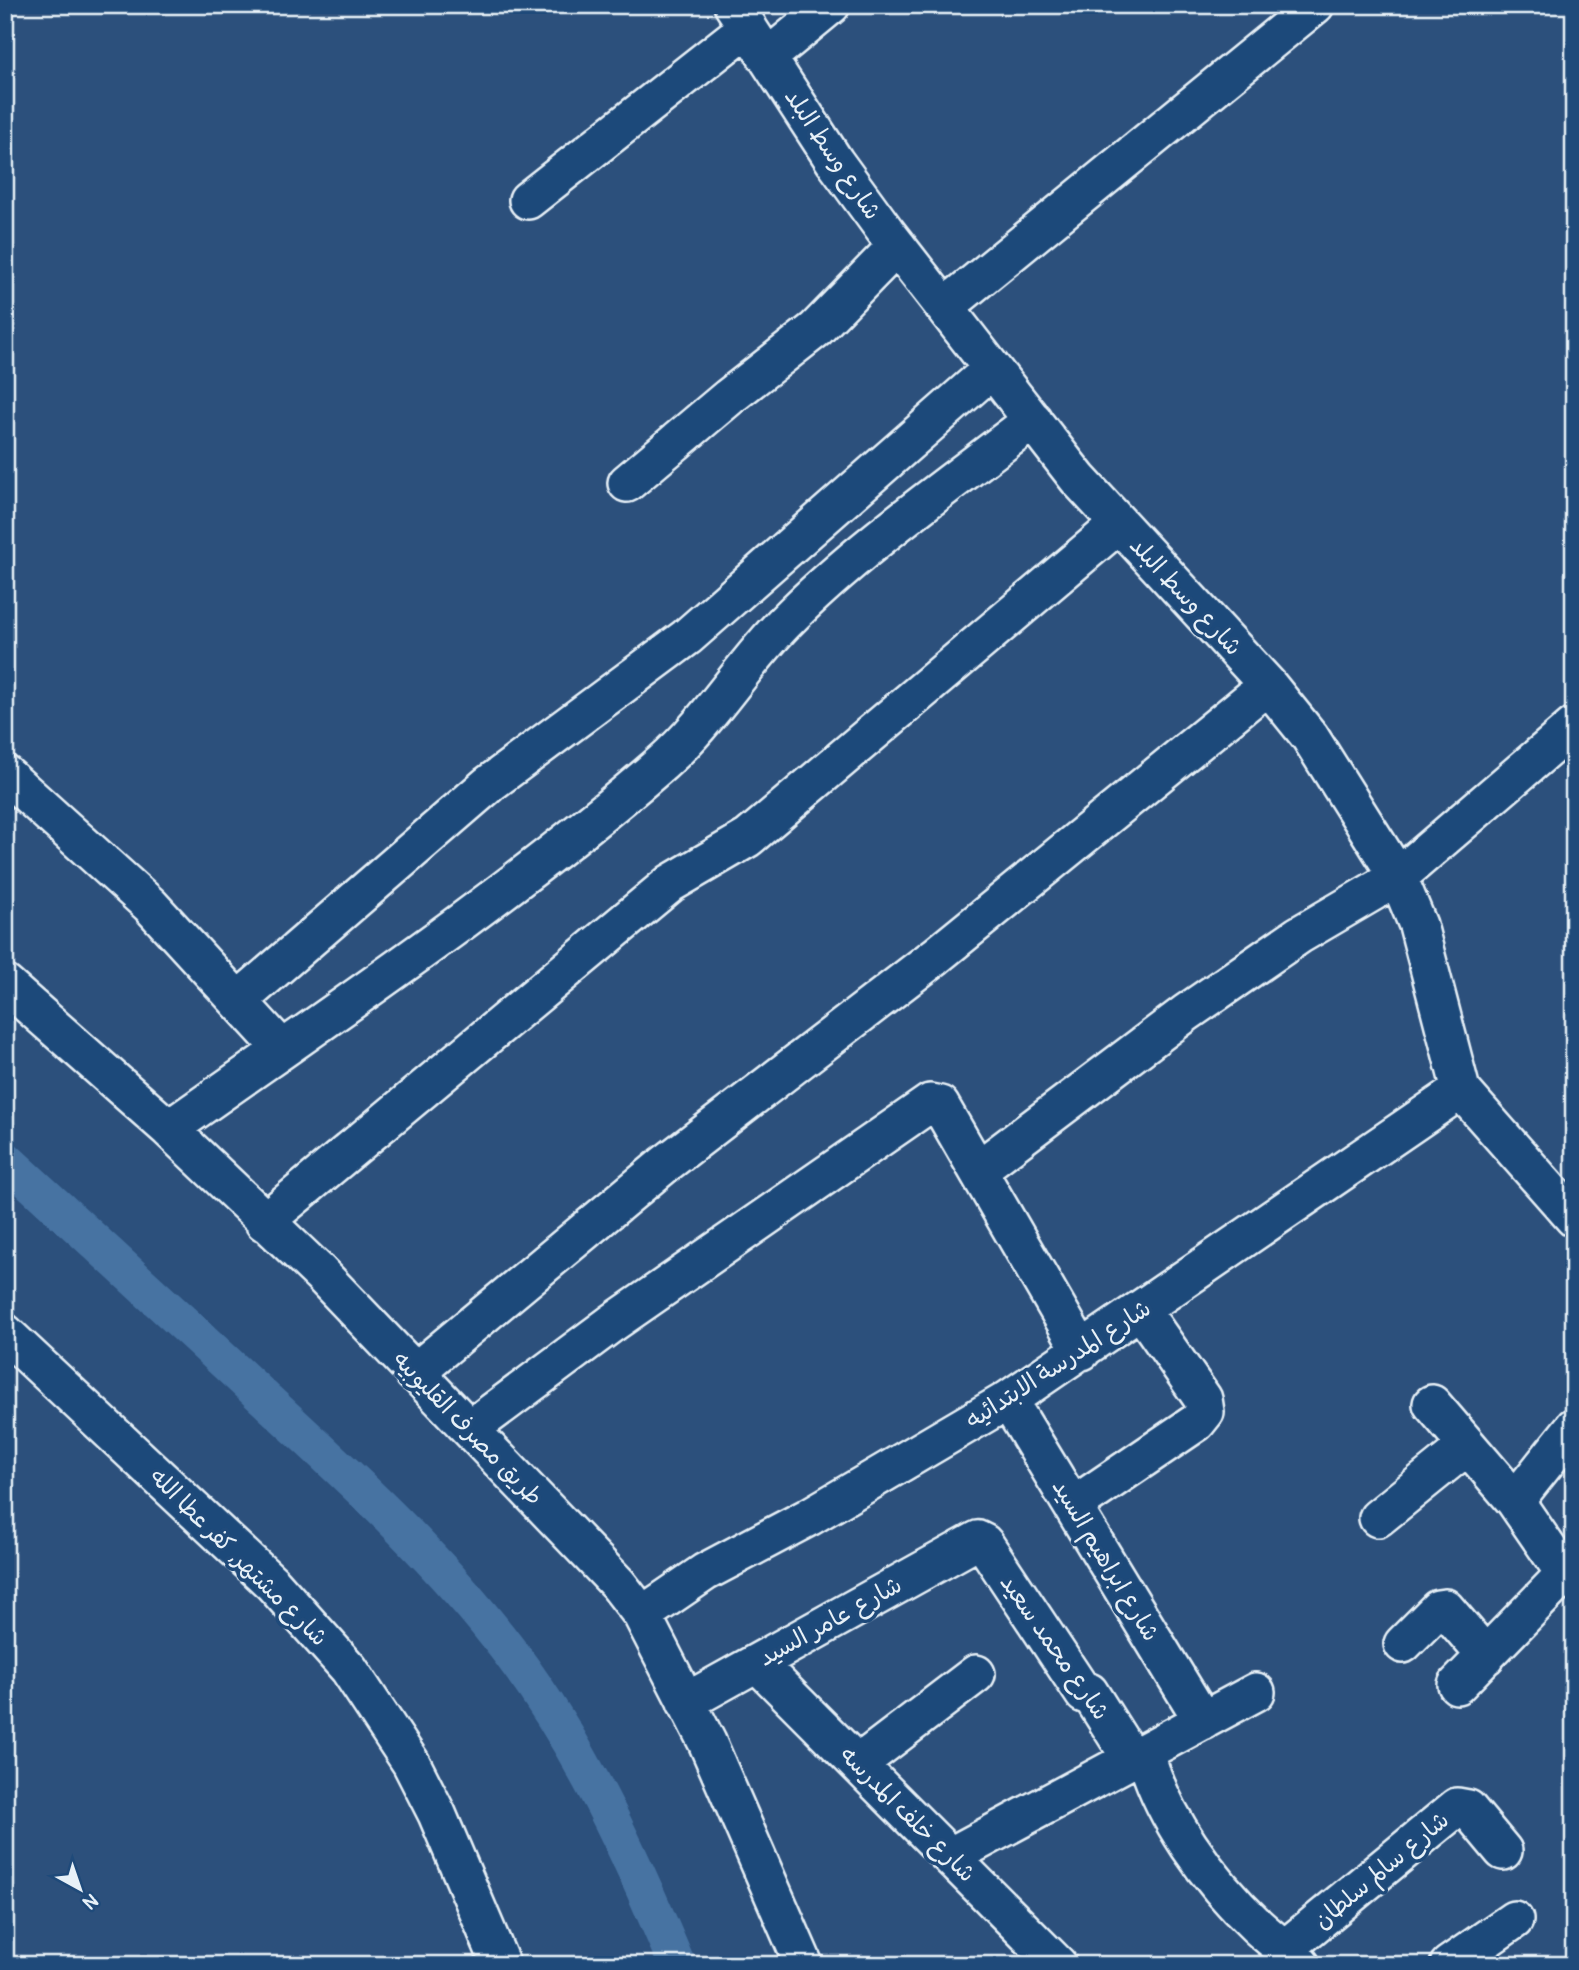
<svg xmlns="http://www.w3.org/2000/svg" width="1579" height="1970" font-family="Pangolin,'Playpen Sans Arabic',sans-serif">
  <rect width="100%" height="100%" fill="#2c507c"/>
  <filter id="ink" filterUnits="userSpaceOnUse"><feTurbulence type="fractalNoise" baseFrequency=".0143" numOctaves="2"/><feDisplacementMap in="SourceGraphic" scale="14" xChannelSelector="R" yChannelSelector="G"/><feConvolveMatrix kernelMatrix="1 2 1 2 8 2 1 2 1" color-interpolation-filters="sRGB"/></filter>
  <g filter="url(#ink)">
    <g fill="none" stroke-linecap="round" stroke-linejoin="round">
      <path stroke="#4773a2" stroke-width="37" d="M5,1159c87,80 173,159 259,239 87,80 177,162 248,257 71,95 119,201 165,310"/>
      <g stroke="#e8f1f8" stroke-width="42">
        <path id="minor" d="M733,5l102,157 51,70 192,247 190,206 42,52 88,140 20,48 43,165 113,128
          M768,57l63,-52
          M528,200l220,-173
          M945,307l370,-302
          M627,483l102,-86 87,-68 81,-83
          M5,774l145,131 132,144
          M5,984l164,145 151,144 298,311 24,31 65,127 97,223
          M238,1001l251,-217 198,-147 305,-268
          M169,1129c167,-118 338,-232 493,-366 46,-40 79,-96 122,-140 73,-74 166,-139 249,-203
          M979,1169l207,-156 113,-78 99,-58 176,-151
          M264,1222l407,-339 77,-45 371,-314
          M5,1333l268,251 76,85 62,94 26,51 64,151
          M414,1373l250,-208 272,-209 332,-271
          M1008,1400l195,321
          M1432,1404l83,97 46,67v10l-104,107
          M470,1429l141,-105 319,-221 10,2 142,246
          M1515,1501l59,-74
          M1073,1506l124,-84 8,-10 -2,-13 -62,-89
          M1378,1518l89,-72
          M642,1615l63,-43 104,-55 199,-117 453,-310
          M1403,1644l35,-35 7,-1 41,48
          M757,1663l301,302
          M686,1702l292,-162 6,3 100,151 5,-2 43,68
          M1145,1752c16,63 64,129 112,174 14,13 30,24 44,39
          M858,1764l118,-90
          M951,1856l305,-164
          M1286,1948l171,-141 11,2 35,42
          M1449,1965l65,-45"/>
      </g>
      <use href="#minor" stroke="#1f4a7a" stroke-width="37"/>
    </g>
  </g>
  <g text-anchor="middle" stroke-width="7" stroke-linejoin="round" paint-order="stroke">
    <g font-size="24" fill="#e8f1f8" stroke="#1f4a7a">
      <text transform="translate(833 154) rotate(56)" y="8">شارع وسط البلد</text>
      <text transform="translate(1186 596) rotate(47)" y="8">شارع وسط البلد</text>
      <text transform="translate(1058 1364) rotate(-33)" y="8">شارع المدرسة الابتدائيه</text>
      <text transform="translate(468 1428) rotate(46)" y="8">طريق مصرف القليوبيه</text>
      <text transform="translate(239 1557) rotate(45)" y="8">شارع مشتهر, كفر عطا الله</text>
      <text transform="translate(1106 1560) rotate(59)" y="8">شارع ابراهيم السيد</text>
      <text transform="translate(830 1621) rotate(-29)" y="8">شارع عامر السيد</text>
      <text transform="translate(1055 1647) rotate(55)" y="8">شارع محمد سعيد</text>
      <text transform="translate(908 1814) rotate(45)" y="8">شارع خلف المدرسه</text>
      <text transform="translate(1381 1870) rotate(-40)" y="8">شارع سالم سلطان</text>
    </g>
  </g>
  <rect width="1579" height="1970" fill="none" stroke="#1f4a7a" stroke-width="28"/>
  <rect x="14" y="14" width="1551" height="1942" fill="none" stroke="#e8f1f8" stroke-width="2.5" filter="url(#ink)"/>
  <g transform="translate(80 1889) rotate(140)" stroke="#1f4a7a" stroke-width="5" paint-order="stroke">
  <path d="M0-5L12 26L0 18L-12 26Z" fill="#e8f1f8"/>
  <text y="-10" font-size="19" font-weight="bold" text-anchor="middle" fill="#e8f1f8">N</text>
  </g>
</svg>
